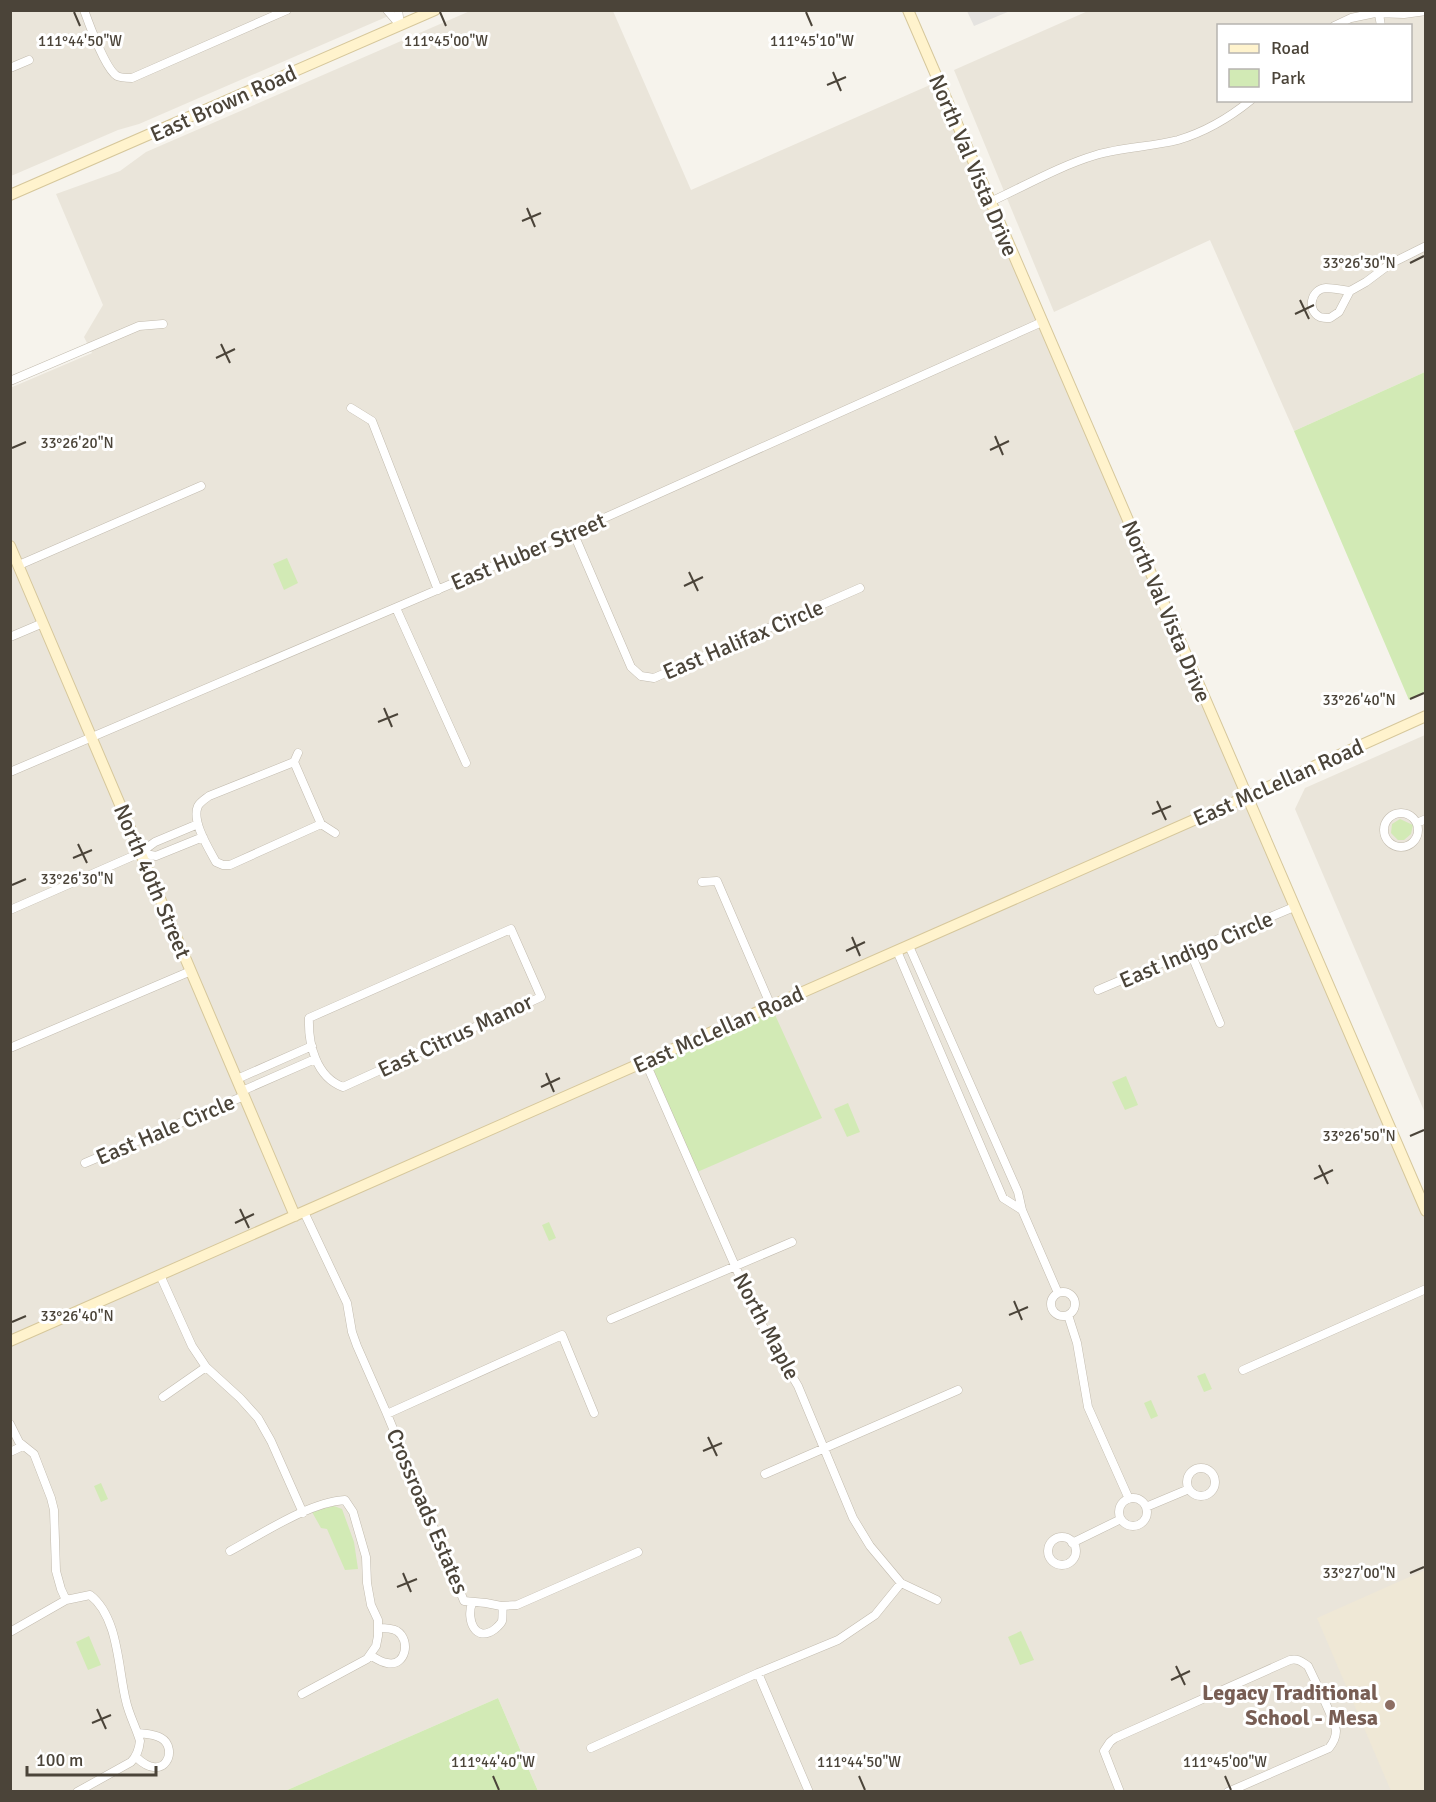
<svg xmlns="http://www.w3.org/2000/svg" width="1436" height="1802" font-family="Signika,sans-serif">
  <rect width="100%" height="100%" fill="#f6f3ec"/>
  <path fill="#eae5da" fill-rule="evenodd" d="M11,11h389l-261,113 -21,6 -107,46z
    M470,11h143l78,179 248,-109 486,1130v580h-887l-40,-93 -213,93h-274l-1,-1403 82,-35 -8,-16 19,-32 -47,-111 64,-23 26,-19z
    M1088,11h337v361l-131,59 -84,-191 -156,72 -100,-242zM1218,26h192v74h-192z
    M1425,735v378l-130,-304 10,-21z"/>
  <path fill="#efe8d6" d="M1425,1570v221h-34l-74,-173z"/>
  <path fill="#d2eab5" d="M1425,372v320l-16,8 -115,-269z
    M287,558l11,25 -14,7 -11,-26z
    M1400,819l13,6 -2,9 -7,6h-6l-7,-7 1,-9z
    M771,1006l51,112 -127,55 -50,-112z
    M1126,1076l12,29 -13,5 -13,-28z
    M848,1103l12,29 -13,5 -13,-28z
    M549,1222l7,16 -7,3 -7,-16z
    M1205,1373l7,16 -8,3 -7,-16z
    M1151,1400l7,16 -7,3 -7,-16z
    M101,1483l7,16 -7,3 -7,-16z
    M334,1506l8,3 12,33 4,27 -13,1 -18,-41 -6,-1 -9,-16z
    M1021,1631l13,29 -14,5 -12,-28z
    M89,1636l12,29 -13,5 -12,-28z
    M498,1698l40,93h-253z"/>
  <path fill="#e5e3e0" d="M967,11h43l-36,15z"/>
  <g fill="none" stroke-linecap="round" stroke-linejoin="round">
    <g stroke="#c2bbae" stroke-width="9">
      <path id="street" d="M84,10c5,14 22,60 33,66 4,2 10,2 15,2l155,-68
        M387,10l13,15
        M398,10l2,14
        M1379,14l2,12
        M1334,26l17,-8 24,-5 29,1 22,-3
        M10,68l19,-8
        M990,202c35,-16 69,-36 106,-47 26,-8 55,-8 82,-15 27,-8 51,-22 73,-40
        M1350,291c-8,-1 -17,-3 -24,-3 -15,1 -20,22 -6,29 3,1 6,1 10,1l9,-6 11,-21 16,-9 24,-18 36,-18
        M10,381l129,-55 24,-2
        M351,408l21,13 66,169
        M573,532l58,135 10,9 13,2 206,-90
        M19,565l182,-79
        M396,608l70,155
        M10,637l33,-14
        M298,753l-4,9 -85,34c-4,3 -9,6 -11,10 -7,15 11,43 18,56l7,3h7l91,-41 14,9
        M294,762l27,62
        M10,772l563,-240 469,-210
        M1384 830a17 17 0 1 1 34 0a17 17 0 1 1-34 0Z
        M1417,823l9,-4
        M140,853l16,3 47,-19
        M702,882l15,-1 54,125
        M10,910l130,-57 15,-11 43,-18
        M511,929l30,68 -198,90c-27,-10 -35,-43 -34,-69z
        M909,946l109,246 4,18 36,83
        M897,951l106,247 19,12
        M1190,951l30,72
        M1098,990l196,-83
        M10,1048l181,-77
        M645,1061l113,257 40,68 55,132 17,28 31,37 36,17
        M237,1079l75,-33
        M242,1091l73,-32
        M85,1163l159,-67
        M304,1212l43,91 5,29 5,14 30,68 77,187 22,2 15,3 16,-1 121,-53
        M160,1275l32,71 14,21 34,31 18,20 13,23 32,72
        M1051 1304a12 12 0 1 1 24 0a12 12 0 1 1-24 0Z
        M1068,1315l9,28 11,64 41,92
        M611,1319l181,-77
        M1243,1370l183,-81
        M163,1397l43,-30
        M387,1414l175,-79 32,78
        M10,1424l9,18 15,12 17,44 3,12 2,61 5,18 5,11
        M10,1452l13,-6
        M1187 1482a14 14 0 1 1 28 0a14 14 0 1 1-28 0Z
        M765,1474l193,-84
        M1119 1512a14 14 0 1 1 28 0a14 14 0 1 1-28 0Z
        M1146,1507l43,-18
        M1048 1551a14 14 0 1 1 28 0a14 14 0 1 1-28 0Z
        M1072,1543l49,-24
        M230,1551c32,-17 79,-49 115,-51l8,12 13,45 1,26 4,22 7,15v16l-2,10 -9,13 -65,35
        M472,1603c-6,16 3,41 23,26 2,-2 6,-5 7,-8 1,-4 0,-10 1,-15
        M10,1632l56,-32 24,-5c29,22 28,75 36,106 3,14 10,26 14,40 -1,9 -3,15 -9,21l-54,30
        M370,1655c5,3 11,7 17,8 19,4 24,-23 10,-32 -5,-3 -13,-3 -19,-3
        M758,1673l51,119
        M591,1748l167,-75 80,-33 37,-25 26,-32
        M136,1757c29,28 43,-9 25,-19 -7,-4 -16,-4 -23,-5
        M1120,1792l-16,-41 6,-9 5,-4 175,-78c8,-2 12,2 18,6 6,13 27,54 28,65 0,7 -3,12 -7,17l-101,44"/>
    </g>
    <g stroke="#d6c79b" stroke-width="12">
      <path id="secondary" d="M908,10l518,1201
        M10,195l425,-185
        M10,546l285,670
        M10,1341l1236,-544 180,-81"/>
    </g>
    <use href="#street" stroke="#fff" stroke-width="8"/>
    <use href="#secondary" stroke="#fff3cd" stroke-width="10"/>
  </g>
  <path fill="none" stroke="#4b4439" stroke-width="2" d="M74,12l6,14M440,12l6,14M806,12l6,14M833,72l8,19M827,85l19,-8M527,208l8,19M522,221l19,-8M1410,263l14,-7M1300,300l9,19M1295,314l19,-9M221,344l9,19M216,358l19,-9M995,436l8,19M12,448l14,-6M990,450l19,-9M689,572l9,19M684,586l19,-9M1410,699l14,-6M384,708l8,19M378,722l20,-8M1157,801l9,19M1152,814l19,-8M78,844l9,19M73,858l19,-8M12,885l14,-6M852,937l8,19M846,951l19,-9M546,1073l8,19M541,1087l19,-9M1410,1136l14,-6M1319,1165l9,19M1314,1179l19,-9M240,1209l9,19M235,1223l19,-9M1014,1301l8,19M1009,1315l19,-8M12,1322l14,-6M708,1437l9,19M703,1451l19,-8M403,1573l8,19M1410,1573l14,-6M397,1587l20,-8M1176,1666l9,19M1171,1680l19,-9M97,1709l9,20M92,1723l19,-8M493,1776l6,14M859,1776l6,14M1225,1776l6,14"/>
  <circle fill="#8d6e63" stroke="#fff" stroke-width="2" cx="1390" cy="1705" r="6"/>
  <g text-anchor="middle" stroke-width="6" stroke-linejoin="round" paint-order="stroke">
    <g font-size="22" fill="#4b4439" stroke="#fff">
      <text transform="translate(223 103) rotate(-24)" y="8">East Brown Road</text>
      <text transform="translate(974 165) rotate(67)" y="8">North Val Vista Drive</text>
      <text transform="translate(528 551) rotate(-23)" y="8">East Huber Street</text>
      <text transform="translate(1167 611) rotate(67)" y="8">North Val Vista Drive</text>
      <text transform="translate(743 639) rotate(-23)" y="8">East Halifax Circle</text>
      <text transform="translate(1278 782) rotate(-24)" y="8">East McLellan Road</text>
      <text transform="translate(153 881) rotate(67)" y="8">North 40th Street</text>
      <text transform="translate(1196 949) rotate(-23)" y="8">East Indigo Circle</text>
      <text transform="translate(718 1029) rotate(-24)" y="8">East McLellan Road</text>
      <text transform="translate(455 1035) rotate(-25)" y="8">East Citrus Manor</text>
      <text transform="translate(165 1129) rotate(-23)" y="8">East Hale Circle</text>
      <text transform="translate(767 1326) rotate(62)" y="8">North Maple</text>
      <text transform="translate(428 1511) rotate(67)" y="8">Crossroads Estates</text>
    </g>
    <g font-size="22" font-weight="bold" fill="#785e54" stroke="#fff" text-anchor="end">
      <text x="1378" y="1700">Legacy Traditional<tspan x="1378" dy="25">School - Mesa</tspan></text>
    </g>
  </g>
  <g font-size="15" text-anchor="middle" fill="#4b4439" stroke="#fff" stroke-width="6" stroke-linejoin="round" paint-order="stroke">
    <text x="80" y="46">111°44'50"W</text>
    <text x="446" y="46">111°45'00"W</text>
    <text x="812" y="46">111°45'10"W</text>
    <text x="1359" y="268">33°26'30"N</text>
    <text x="77" y="448">33°26'20"N</text>
    <text x="1359" y="705">33°26'40"N</text>
    <text x="77" y="884">33°26'30"N</text>
    <text x="1359" y="1141">33°26'50"N</text>
    <text x="77" y="1321">33°26'40"N</text>
    <text x="1359" y="1578">33°27'00"N</text>
    <text x="493" y="1767">111°44'40"W</text>
    <text x="859" y="1767">111°44'50"W</text>
    <text x="1225" y="1767">111°45'00"W</text>
  </g>
  <rect width="1436" height="1802" fill="none" stroke="#4b4439" stroke-width="24"/>
  <rect x="1217" y="24" width="195" height="78" fill="#ffffff" stroke="#b7b4b0" stroke-width="1.5"/>
  <rect x="1229" y="44" width="30" height="9" fill="#fff3cd" stroke="#b7b4b0" stroke-width="1.5"/>
  <text x="1271" y="54" font-size="18" fill="#4b4439">Road</text>
  <rect x="1229" y="69" width="30" height="18" fill="#d2eab5" stroke="#b7b4b0" stroke-width="1.5"/>
  <text x="1271" y="84" font-size="18" fill="#4b4439">Park</text>
  <path d="M27 1766v9h129v-9" fill="none" stroke="#4b4439" stroke-width="3"/>
  <text x="36" y="1766" font-size="18" fill="#4b4439" stroke="#ffffff" stroke-width="4.5" paint-order="stroke">100 m</text>
</svg>
